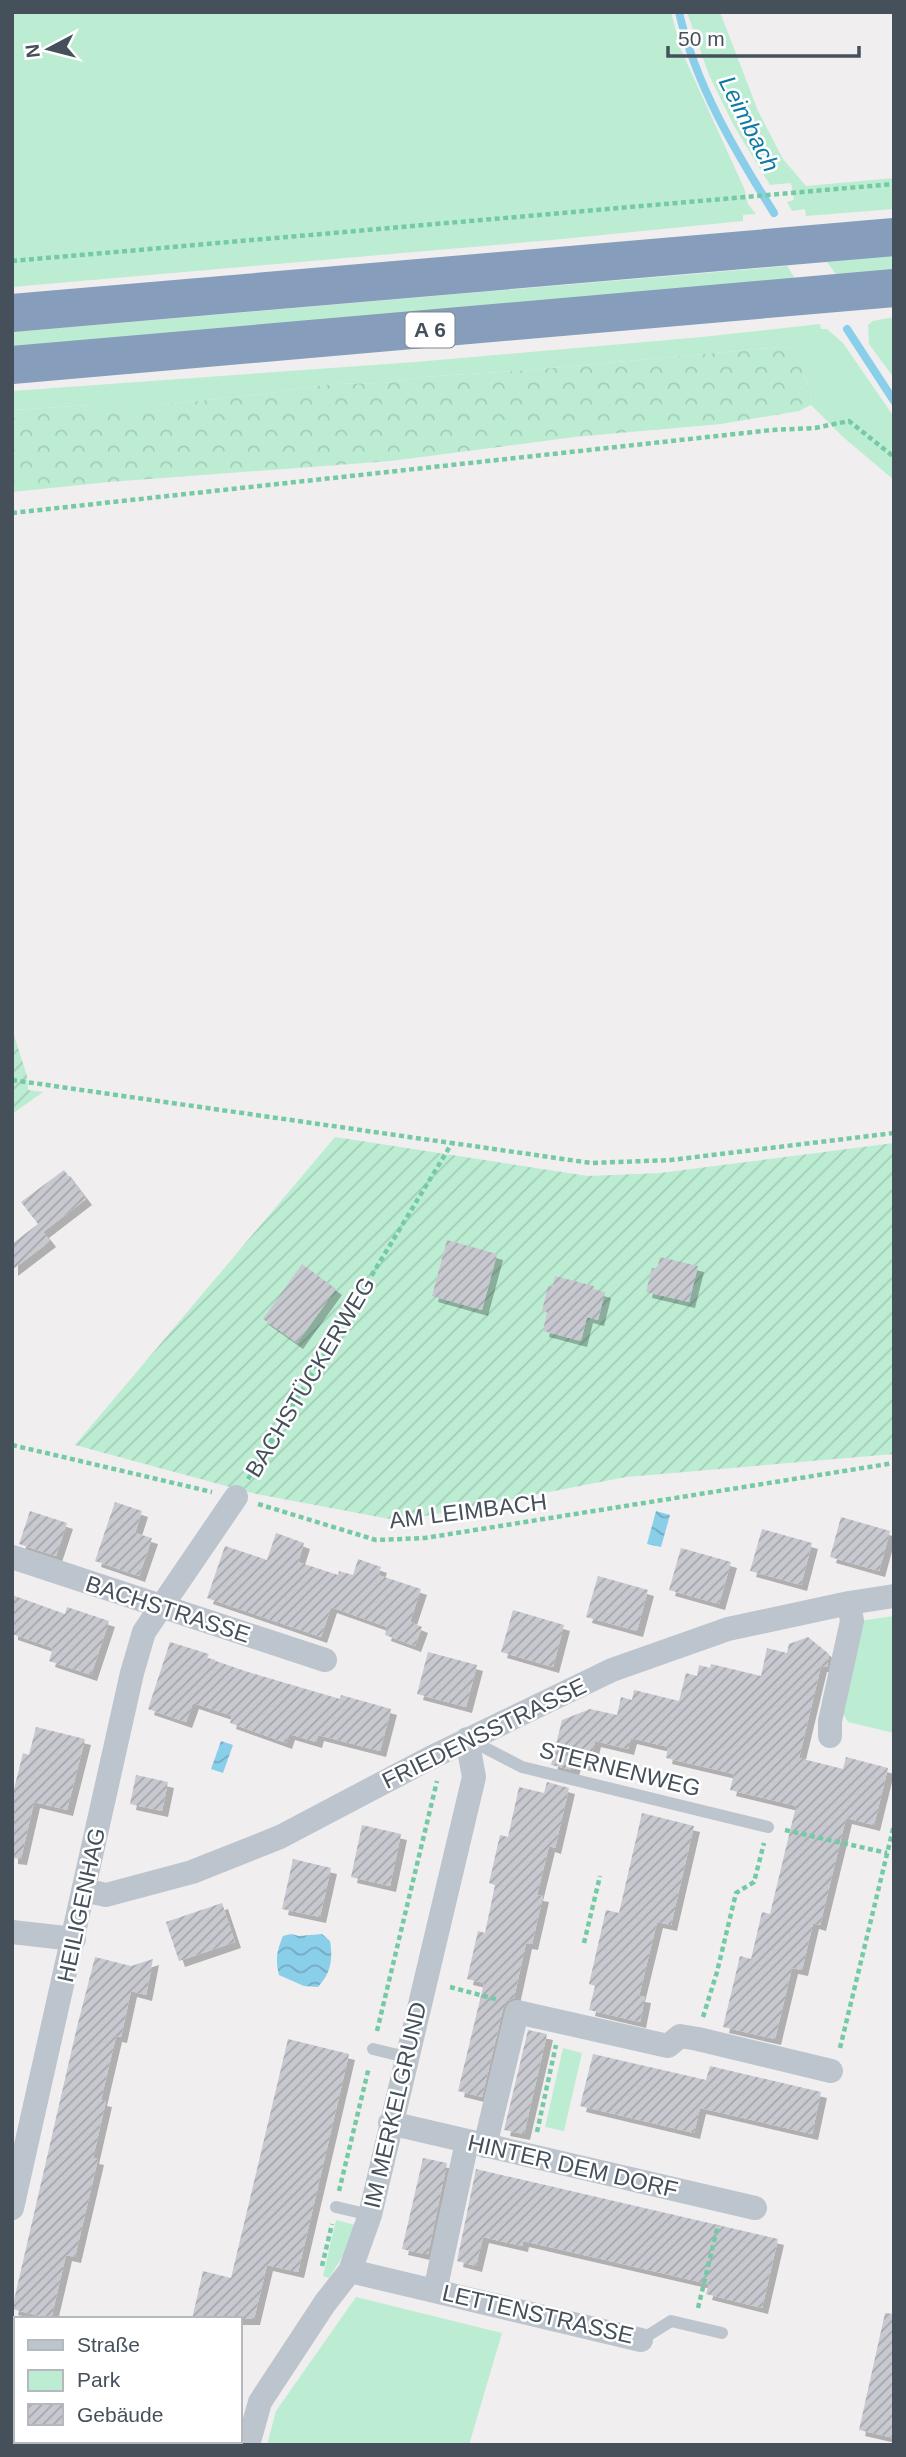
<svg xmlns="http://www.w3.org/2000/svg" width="906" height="2457" font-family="Helvetica,sans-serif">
  <defs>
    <pattern id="forest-crowns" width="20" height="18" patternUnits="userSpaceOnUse" patternTransform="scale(1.75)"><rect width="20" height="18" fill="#bcedd3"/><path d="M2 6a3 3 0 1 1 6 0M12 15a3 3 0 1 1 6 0" fill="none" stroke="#a3cdb7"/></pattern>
    <pattern id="garden-furrows" width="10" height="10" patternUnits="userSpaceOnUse" patternTransform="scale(1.75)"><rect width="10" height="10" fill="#bcedd3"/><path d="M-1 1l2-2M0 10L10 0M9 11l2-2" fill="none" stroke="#a3cdb7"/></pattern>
    <pattern id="water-waves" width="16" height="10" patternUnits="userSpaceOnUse" patternTransform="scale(1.75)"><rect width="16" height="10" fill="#8acfe9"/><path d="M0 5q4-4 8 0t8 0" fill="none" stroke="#73aac0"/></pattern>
    <pattern id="building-hatch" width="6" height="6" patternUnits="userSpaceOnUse" patternTransform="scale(1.75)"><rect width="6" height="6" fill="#c8c9d0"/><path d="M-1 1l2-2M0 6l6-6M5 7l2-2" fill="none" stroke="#a4a6ac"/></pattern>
    <filter id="shadow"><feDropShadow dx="6" dy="6" stdDeviation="0" flood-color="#0004"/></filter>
  </defs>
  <rect width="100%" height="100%" fill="#f0eeee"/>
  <path fill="#bcedd3" d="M12,12h659l10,38 63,138 4,16 8,10 -13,1v6l-191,19 -540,47z
    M687,12h33l38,99 25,48 23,27 88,-8v31l-88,7 -1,-7 -13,2 -5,-9 7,-2 -3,-17 -21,2 -36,-59 -25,-51z
    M894,255v15l-57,6 -10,-14z
    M787,266l9,14 -784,68v-16z
    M894,317v61l-25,-34 -1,-19 5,-4z
    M820,324l1,5h6l16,14 51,74v63l-51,-43 -32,-32c2,-17 -13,-39 -18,-56l-13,-2 -250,23 -107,7 -40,6 -50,1 -71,10 -101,11h-72l-77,5v-19l403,-29 287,-25z
    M894,1616v117l-46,-11 -9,-15 20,-86z
    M563,2048l19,5 -18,78 -19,-4z
    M336,2220l19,5 -10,28 -16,25 -6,-2z
    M356,2297l146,36 -33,112h-202l9,-34z"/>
  <path fill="url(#forest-crowns)" d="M780,347l14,2c4,17 19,40 17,56l-12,6 -78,13 -147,13 -183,24 -282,21 -97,10v-82l77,-5h72l101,-11 71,-10 50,-1 40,-6 107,-7z"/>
  <path fill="url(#garden-furrows)" d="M12,1029l15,47 1,14 15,2 -31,22z
    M335,1137l253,39 72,-3 234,-30v311l-268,23 -226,44 -148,-28 -177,-48z"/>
  <path fill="url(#water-waves)" d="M656,1511l14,4 -9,32 -14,-3z
    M221,1741l12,4 -10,28 -12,-4z
    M291,1934l8,2 23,-2 8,7c3,18 1,32 -12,46l-14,-1 -25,-11c-4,-15 -2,-25 4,-39z"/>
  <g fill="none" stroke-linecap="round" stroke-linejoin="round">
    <path stroke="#8acfe9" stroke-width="8" d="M679,12c16,72 56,139 95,201
      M847,329l47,72"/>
  </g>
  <path fill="url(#building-hatch)" filter="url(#shadow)" d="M64,1170l22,29 -43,33 7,9 -38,29v-26l26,-20 -17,-22z
    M447,1240l50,14 -15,56 -50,-14z
    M660,1257l38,9 -9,36 -43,-10 6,-24 5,1z
    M302,1264l34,25 -39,54 -34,-24z
    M555,1276l39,10 -1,3 12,3 -7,28 -11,-3 -6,24 -38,-10 4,-19 -5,-1 6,-25 5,1z
    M115,1502l27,9 -7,22 17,5 -13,38 -44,-15z
    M30,1511l37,12 -11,33 -37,-12z
    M841,1517l49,14 -11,40 -49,-14z
    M762,1529l50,14 -11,42 -51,-14z
    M276,1533l28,10 -6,19 40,13 1,-4 14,4 5,-16 23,8 -3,8 43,14 -11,33 12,5 -7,19 -30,-11 2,-8 -56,-20 -10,30 -114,-39 18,-52 42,14z
    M681,1548l50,14 -12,42 -50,-14z
    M598,1576l50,14 -11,41 -51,-14z
    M12,1595l53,19 2,-7 42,14 -18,54 -42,-14 4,-13 -41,-14z
    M513,1610l51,15 -11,42 -52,-15z
    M808,1637l21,17 -2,13 -6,-1 -22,92 44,11 3,-12 42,11 -14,57 -28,-7 -26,107 -7,-2 -11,47 -10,-2 -17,71 -52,-12 17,-71 11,3 11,-47 8,2 26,-108 -66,-16 4,-16 -68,-16 2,-11 -37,-9 -3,11 -33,-8 -6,25 -14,-3 -2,7 -22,-5 11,-45 28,-11 27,6 4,-18 11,3 2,-10 45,11 7,-28 11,3 2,-11 11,3 1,-4 50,12 6,-28 20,5 2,-9z
    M170,1642l39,12 -2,4 41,14 92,27 1,-4 50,14 -11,42 -62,-16 -2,7 -27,-8 -3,9 -56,-20 2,-7 -39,-13 -7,19 -38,-13z
    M428,1652l49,13 -11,42 -49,-13z
    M36,1727l49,12 -18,71 -33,-8 -13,57 -9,-1v-61l11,-44 6,2z
    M136,1775l32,7 -6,29 -32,-7z
    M547,1782l22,6 -14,60 -6,-2 -12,49 6,1 -11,48 -6,-1 -12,55 -7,3 -4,8 -21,88 -24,-6 26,-108 -17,-4 11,-48 7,2 10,-48 -6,-2 11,-48 8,2 11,-50 25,6z
    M642,1813l52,13 -23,99 -14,-3 -18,74 6,1 -5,25 -51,-12 6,-24 -6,-2 17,-74 13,3z
    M362,1825l39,9 -11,52 -39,-9z
    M293,1859l38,9 -11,49 -38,-8z
    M222,1903l13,39 -56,19 -13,-39z
    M95,1957l36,9 22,-7 -7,36 -15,-4 -10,46 -5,-1 -15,64 5,1 -13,57 5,1 -23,98 -9,-2 -15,64 -39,-10 65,-282z
    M528,2030l19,4 -23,100 -20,-4z
    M288,2039l61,15 -51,218 -31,-7 -13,54h-62l11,-48 28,7z
    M593,2054l113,26 4,-14 111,26 -9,42 -112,-26 -6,25 -114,-27z
    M423,2158l24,5 -19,91h-4l-22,-5z
    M476,2169l302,70 -16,69 -56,-14 3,-10 -186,-43 -1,5 -39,-9 -7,29 -19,-5z
    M885,2313l9,1v124l-35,-8z"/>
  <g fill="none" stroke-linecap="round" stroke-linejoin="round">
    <path stroke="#75caa6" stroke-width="4.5" stroke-dasharray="5 3.5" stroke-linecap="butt" d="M12,261l882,-77
      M12,513l760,-83 43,-2 34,-7 45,36
      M12,1080l439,63
      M12,1445l200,47
      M248,1479l204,-336 139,20 80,-3 223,-27
      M258,1504l118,36 49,-2 469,-75
      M785,1830l102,23
      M584,1943l16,-67
      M450,1987l49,13
      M703,2017l14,-45 19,-79 18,-11 10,-39
      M377,2031l60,-250
      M840,2048l54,-223
      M537,2132l19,-87
      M339,2191l30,-124
      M322,2266l10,-42
      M698,2308l20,-83"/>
    <path stroke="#bcc4cd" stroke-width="12" d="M468,1739l54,28 246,60
      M373,2049l33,8
      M336,2207l34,8
      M641,2340l30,-19 51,12"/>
    <path stroke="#bcc4cd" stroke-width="24" d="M12,1557l313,103
      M830,1736v-15l22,-100 -3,-18
      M84,1890l22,5 86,-23 88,-35 150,-79 182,-88 116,-41 121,-26 45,-7
      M12,1932l62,7
      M390,2123l365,85
      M485,2146l32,-134 151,34 12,-10 18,3 133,32
      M12,2208l120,-535 12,-41 92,-135
      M350,2271l291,69
      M435,2291l32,-149
      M248,2445l12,-43 65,-99 25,-32 20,-56 104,-438 -7,-38"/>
    <path stroke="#869dbc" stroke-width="38" d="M12,313l882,-76
      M12,365l882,-77"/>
  </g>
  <g text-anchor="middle" stroke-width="5" stroke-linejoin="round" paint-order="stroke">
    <rect fill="#fff" stroke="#7e848c" stroke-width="2" x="405.5" y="312.5" width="49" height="35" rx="5"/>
    <g font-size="21" font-weight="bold" fill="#46505b">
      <text x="430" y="337">A 6</text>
    </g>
    <g font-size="23" fill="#46505b" stroke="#fff">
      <text transform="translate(310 1377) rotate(-59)" y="8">BACHSTÜCKERWEG</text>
      <text transform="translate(468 1511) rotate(-7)" y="8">AM LEIMBACH</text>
      <text transform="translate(168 1609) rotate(18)" y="8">BACHSTRASSE</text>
      <text transform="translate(484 1733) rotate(-26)" y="8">FRIEDENSSTRASSE</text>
      <text transform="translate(620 1769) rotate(14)" y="8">STERNENWEG</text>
      <text transform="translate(81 1905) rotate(-78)" y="8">HEILIGENHAG</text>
      <text transform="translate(395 2105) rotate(-77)" y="8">IM MERKELGRUND</text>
      <text transform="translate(573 2166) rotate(13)" y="8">HINTER DEM DORF</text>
      <text transform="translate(538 2314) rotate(13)" y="8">LETTENSTRASSE</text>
    </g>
    <g font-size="24" font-style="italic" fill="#0f7ba4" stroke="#fff">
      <text transform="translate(749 124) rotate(63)" y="8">Leimbach</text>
    </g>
  </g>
  <rect width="906" height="2457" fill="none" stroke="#46505b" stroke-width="28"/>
  <rect x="14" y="2317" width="228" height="126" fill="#ffffff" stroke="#b5b9bd" stroke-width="2"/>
  <rect x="28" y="2340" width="35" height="10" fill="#bcc4cd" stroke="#b5b9bd" stroke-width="2"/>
  <text x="77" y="2352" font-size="21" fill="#46505b">Straße</text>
  <rect x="28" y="2370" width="35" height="21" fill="#bcedd3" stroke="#b5b9bd" stroke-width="2"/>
  <text x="77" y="2387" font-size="21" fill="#46505b">Park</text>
  <rect x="28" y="2404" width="35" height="21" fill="url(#building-hatch)" stroke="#b5b9bd" stroke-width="2"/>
  <text x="77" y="2422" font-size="21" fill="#46505b">Gebäude</text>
  <g transform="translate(49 49) rotate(263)" stroke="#ffffff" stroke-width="5" paint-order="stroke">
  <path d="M0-5L12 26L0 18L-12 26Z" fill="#46505b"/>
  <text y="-10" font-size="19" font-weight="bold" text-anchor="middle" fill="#46505b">N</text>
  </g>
  <path d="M668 46v10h191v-10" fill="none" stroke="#46505b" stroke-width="3.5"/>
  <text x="678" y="46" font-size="21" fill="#46505b" stroke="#ffffff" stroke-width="5" paint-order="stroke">50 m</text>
</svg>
